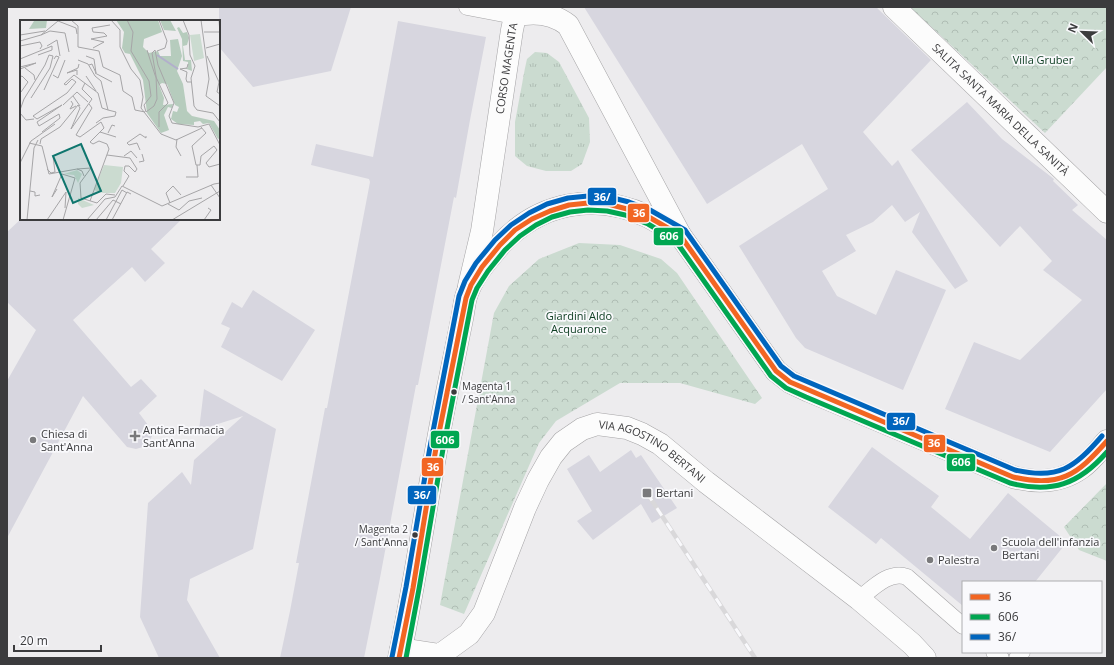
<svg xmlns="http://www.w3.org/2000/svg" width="1114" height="665" font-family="'Open Sans',sans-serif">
  <defs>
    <pattern id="grass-tufts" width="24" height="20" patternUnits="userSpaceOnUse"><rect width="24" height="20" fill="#cbdbd0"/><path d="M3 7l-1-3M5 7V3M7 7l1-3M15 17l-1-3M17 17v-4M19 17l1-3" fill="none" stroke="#afbdb4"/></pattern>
    <pattern id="park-crowns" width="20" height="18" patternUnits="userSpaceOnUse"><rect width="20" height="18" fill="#cbdbd0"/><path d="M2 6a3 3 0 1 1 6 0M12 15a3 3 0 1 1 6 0" fill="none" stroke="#afbdb4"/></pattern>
  </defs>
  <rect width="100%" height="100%" fill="#edecee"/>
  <path fill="url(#grass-tufts)" d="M535,52l12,1 12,9 30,56 1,24 -8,22 -11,7h-25l-19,-5 -12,-10v-34l10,-54 2,-9z"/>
  <path fill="url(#park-crowns)" d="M910,7h197v60l-62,66z
    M579,243l41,2 41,14 16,14 85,125 -7,6 -75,-21h-60l-64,38 -17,22 -75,171 -24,-9 54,-292 15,-27 30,-27z
    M1107,483v78l-28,-11 -15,-23z"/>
  <path fill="#d7d6df" d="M219,7h132l-20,64 -78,16 -34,-40z
    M584,7h292l55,53 -68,72 29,34 6,-6 70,121 -13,8 -43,-57 8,-20 -15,10 -13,-17 -19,17 -27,13 10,16 -34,20 15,25 39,19 20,-45 50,20 -43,100 -98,-42 -9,-10 -57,-92 89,-57 -26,-45 -95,60z
    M398,21l88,16 -16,83 -14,78 -2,-1 -36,188h-2l-36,193 -16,80h-84l10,-47 9,-48h-3l29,-155h2l43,-226 -1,-3 -58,-14 5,-21 57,13z
    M967,102l35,37 52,40 -1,2 25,24 -6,5 35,30v149l-57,63 -105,-43 29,-67 46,18 62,-60 -39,-30 9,-9 -32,-35 -20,21 -89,-97z
    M21,219h161l-31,30 14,14 -20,19 -13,-15 -59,53 58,67 10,-8 16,17 -18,17 15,20 -8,13 -10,3 -9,-2 -44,-51 -76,142v-157l29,-51 -29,-28v-70z
    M253,290l62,40 -33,51 -61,-34 9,-19 -9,-4 11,-22 10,6z
    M204,389l72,40 -23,120 -63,30 -3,21 33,58h-61l-19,-41 8,-114 34,-31 9,13 3,-25 49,-44 -44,14z
    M872,447l67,49 -8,11 39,32 38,-46 59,49 -32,40h-72v24l-82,-68 -5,6 -48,-37z
    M631,450l5,8 5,-3 36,53 -25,15 -11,-19 -48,36 -16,-19 15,-10 -25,-42 22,-14 11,17z"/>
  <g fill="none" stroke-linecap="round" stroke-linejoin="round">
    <g stroke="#a5a4a6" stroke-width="17">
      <path id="service" d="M467,7l48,9
        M859,599c13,-10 30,-29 48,-22l56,49
        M994,652l7,6
        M1017,658l5,-6"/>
    </g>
    <g stroke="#a5a4a6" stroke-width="23">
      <g id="minor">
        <path id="s1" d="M894,7l213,205"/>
        <path id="s2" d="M469,286l13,-55 30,-201 3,-14c20,-5 37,-3 53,9l112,210"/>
      </g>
    </g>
    <g stroke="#a5a4a6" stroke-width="23">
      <g id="tertiary">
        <path id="s3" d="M401,649l39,6 29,-21 15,-21 41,-105 13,-28 13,-23 12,-15 19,-13 15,-5 30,4 15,6 18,10 46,38 153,117 53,45 13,14"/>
        <path d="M399,658c20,-93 31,-187 51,-280 4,-20 8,-39 12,-59 2,-9 2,-19 6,-28 7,-17 20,-32 32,-46 39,-43 95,-53 147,-29 11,6 22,13 33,19l96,136 14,11 19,9 204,86c23,6 47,6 68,-9 10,-7 18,-18 26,-27"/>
      </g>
    </g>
    <use href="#service" stroke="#fcfcfc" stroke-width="16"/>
    <use href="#minor" stroke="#fcfcfc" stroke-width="22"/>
    <use href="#tertiary" stroke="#fcfcfc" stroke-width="22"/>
    <g stroke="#d9d8da" stroke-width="4.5">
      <path id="rail" d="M647,493l108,165"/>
    </g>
    <use href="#rail" stroke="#f9f9fc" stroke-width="3" stroke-dasharray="9" stroke-linecap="butt"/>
    <g stroke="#f9f9fc" stroke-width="8">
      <path id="bus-1" d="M399,658l14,-70 23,-140 30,-150 5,-13 11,-18 18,-22 15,-15 17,-11 18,-8 19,-6 19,-2 20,1 19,5 20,7 33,19 96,136 14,11 223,95c47,11 64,-2 94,-36"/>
    </g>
    <g stroke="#f9f9fc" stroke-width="8">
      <path id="bus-2" d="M406,658l13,-69 24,-140 29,-149 5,-12 11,-17 17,-21 15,-14 16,-11 16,-8 18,-5 18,-2 19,1 18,4 23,9 27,16 96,136 15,12 20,9 204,86c42,11 69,1 97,-31"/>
    </g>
    <g stroke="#f9f9fc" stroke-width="8">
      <path id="bus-3" d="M392,657l14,-70 24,-140 29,-151 6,-15 11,-18 19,-23 16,-15 18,-12 18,-9 21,-6 20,-2 21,1 20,5 21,8 35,20 96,136 13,10 221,94c44,10 59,-2 87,-34"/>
    </g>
    <use href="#bus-1" stroke="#f26522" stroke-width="5"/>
    <use href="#bus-2" stroke="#00a651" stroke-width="5"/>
    <use href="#bus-3" stroke="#0065bd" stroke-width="5"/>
  </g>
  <g fill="#3b3b3d" stroke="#f9f9fc" stroke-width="1.5">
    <circle cx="454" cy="392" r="3.5"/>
    <circle cx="415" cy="535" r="3.5"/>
  </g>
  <g fill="#79797b" stroke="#f9f9fc" stroke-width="1.5">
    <path d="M133 430h4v4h4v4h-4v4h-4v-4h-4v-4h4z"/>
    <circle cx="33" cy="440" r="4"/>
    <rect x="642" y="488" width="10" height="10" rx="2"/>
    <circle cx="994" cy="548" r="4"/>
    <circle cx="930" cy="560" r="4"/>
  </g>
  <g text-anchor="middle" stroke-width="3.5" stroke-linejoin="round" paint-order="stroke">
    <g font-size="10" fill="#3b3b3d" stroke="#f9f9fc" text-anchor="start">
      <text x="462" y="390">Magenta 1<tspan x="462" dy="13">/ Sant'Anna</tspan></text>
      <text x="408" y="533" text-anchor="end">Magenta 2<tspan x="408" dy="13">/ Sant'Anna</tspan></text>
    </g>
    <g font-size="11" fill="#104024" stroke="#f9f9fc">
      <text x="1043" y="64">Villa Gruber</text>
      <text x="579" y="320">Giardini Aldo<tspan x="579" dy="13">Acquarone</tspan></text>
    </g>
    <g font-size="11" fill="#3b3b3d" stroke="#f9f9fc">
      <text dy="4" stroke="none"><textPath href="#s2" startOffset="221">CORSO MAGENTA</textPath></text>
      <text dy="4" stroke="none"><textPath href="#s1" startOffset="148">SALITA SANTA MARIA DELLA SANITÀ</textPath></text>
      <text dy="4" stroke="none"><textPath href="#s3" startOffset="392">VIA AGOSTINO BERTANI</textPath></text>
    </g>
    <g font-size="11" fill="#3b3b3d" stroke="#f9f9fc" text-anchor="start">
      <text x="143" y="434">Antica Farmacia<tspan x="143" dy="13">Sant'Anna</tspan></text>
      <text x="41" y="438">Chiesa di<tspan x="41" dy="13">Sant'Anna</tspan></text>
      <text x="656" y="497">Bertani</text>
      <text x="1002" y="546">Scuola dell'infanzia<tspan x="1002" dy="13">Bertani</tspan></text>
      <text x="938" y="564">Palestra</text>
    </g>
  </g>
  <g transform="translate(20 20)">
    <rect width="200" height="200" fill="#edecee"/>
    <path d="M180,14l4,24 -10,3 -4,-26z" fill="#cbdbd0"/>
    <path d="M27,0l-1,8 -17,1 5,-8zM96,0h42l4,12 -18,7 -1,8 6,6 9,-2 2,5h11l-1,-16 8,-1 4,17 -5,15 6,13 4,27 5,5 22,5 6,9v8l-2,1 -9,-16 -6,1 -3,-3 -6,1v3l-16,-1 -7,-5 2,-8 4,1 2,-5 -4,-2 -8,-21 -5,-1 -3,2 5,13 -1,7 10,-1 -1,4 -4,-1 -4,8 5,15 -8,3 -14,-20 -4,-33 -13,-26 -5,-1 -3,-5 2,-16zM140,0h10l6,11 -12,-1zM159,7l4,6 4,-1 2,6 -2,7 -4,1 2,14h6l1,11 -8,-3h4v-6l-5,-1 -1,-22 -5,-11z" fill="#b6ccbd"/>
    <path d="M84,145l19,2 -2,16 -6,10h-12l-9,-3zM57,150l5,4 -4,9 -4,-8 -10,-1zM58,178l16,7 -12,3 -4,-4z" fill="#cbdbd0"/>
    <path fill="none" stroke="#b2afcc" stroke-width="2" d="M137,35l21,14"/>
    <path fill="none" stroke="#a6a5a7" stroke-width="1" d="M51,0l7,6v21l21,4 4,16 17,8 3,16 9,6 3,13 10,2M91,0l9,10v17l11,22 9,11 3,17 -2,11 20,26 15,6 26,-12M107,0l6,12 -2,19 18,30 2,15 -7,9 2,7 8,-6 3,-7 -1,-23 -4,-23 3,-3 3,15 16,38 -5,13 3,7 26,4 11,-3 11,21M163,0l6,15 1,20 5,11 -4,12 3,28 3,4 16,3 7,9M181,0l8,59 -3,17 14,10M199,0l1,14M184,12h16M0,15l25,-4M21,15l9,-4 15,2 4,19M0,21l21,-6 17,-14 18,7 1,6M0,26l20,-4 2,4 -2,3M27,26l10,-6 3,16M73,28l11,-6 -13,-3 16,-3 -3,-3 -11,-1 -1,-4 18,-3M186,28l14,-4M127,30l8,25 13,28 -9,9v15M137,31l8,-3 2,-7 -8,-21M66,36l8,3 2,14 -4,-9 -3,1M187,36l12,26 -2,10 3,2M0,39l32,-13v4l-14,5M168,44l-1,4 -7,1 7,3 -1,7 1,3h4M0,47l16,-4 -16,6M5,48l9,7 1,5M75,53l17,9M33,55l5,3 7,-18M57,55v-5l-10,3 11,-5 1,-4M66,56l10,15M0,57l2,-1 6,6 -7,10M24,70l15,-33 -3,-1 -2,3M53,76l7,10M51,81l2,3 -3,5 6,-3M69,84l3,4 -16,27 4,2 21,-15 3,6 -14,14 3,2 6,-3 8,3M43,85l14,-13 11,10M0,90l4,-11 21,-34 4,-10 4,1 -3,12 -19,30M0,93l6,7 8,-1M76,103l7,-5 12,-2 1,-4 -8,-2M181,107l5,6 -14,13 4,19h4l1,-9 13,-10 3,4 -11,13 3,4 11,-3M22,112l18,-14 -1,-4 -20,12 -2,-4 25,-17 -25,14 -4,-3 34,-23 9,-11 -4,-3 -6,6 -2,-1 10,-9 24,18 4,15 6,2 -7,-29 -6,-5 -7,-12 -10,-4M80,112l16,5M88,113l4,-8 3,1M157,119l-1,8 5,9M9,123l13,3 7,28 28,-5 5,2 2,5M20,124l1,-5 19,-12 18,-22 2,3 -9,21 21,-30 -10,-10 3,-6M120,130l-3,-7 -8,2 -2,-2 13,-9 6,4v-2M87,135l23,3 7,11 -2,3 -6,-6h-4l-1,5 5,5 -6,10M104,136l7,-5 6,7M119,142l5,-1 -2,-7M0,143l11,-22 24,-17M27,149l4,4 4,-1 -2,-16M57,149l14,-1 -11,15 1,15 16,5 9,-9 9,1M42,154l13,4 -12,42M166,157h12l-1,-12M191,165l9,13M37,169l-5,8 10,-23M10,171l5,1v4l5,-1M70,181l19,-52 -2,-5M150,183l-4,-10 7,-7 8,9M148,184l11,6 10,-9 13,-3M7,200l7,-72 4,-8M27,200l19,-28 -1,16M67,200l18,-21 10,-2 7,-11 40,20 52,-22 6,-1M76,200l17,-20 8,4M86,200l16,-30 5,3M92,200l15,-28 4,2M152,200l48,-29M184,200l7,-10 -3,-2"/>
    <path fill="#0f766e" fill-opacity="0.15" stroke="#0f766e" stroke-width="2" d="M61,124l20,47 -28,12 -20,-47z"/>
    <rect width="200" height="200" fill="none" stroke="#3b3b3d" stroke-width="2"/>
  </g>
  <g stroke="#f9f9fc" stroke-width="1.5">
    <rect x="587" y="187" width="30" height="19" rx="4" fill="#0065bd"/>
    <rect x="627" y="203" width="23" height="20" rx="4" fill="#f26522"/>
    <rect x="653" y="227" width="31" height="19" rx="4" fill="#00a651"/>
    <rect x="886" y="412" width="30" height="19" rx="4" fill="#0065bd"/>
    <rect x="430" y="430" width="30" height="19" rx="4" fill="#00a651"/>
    <rect x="923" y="434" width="23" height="19" rx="4" fill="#f26522"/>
    <rect x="946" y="453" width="30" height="19" rx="4" fill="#00a651"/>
    <rect x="421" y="457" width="23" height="20" rx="4" fill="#f26522"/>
    <rect x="407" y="485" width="30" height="20" rx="4" fill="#0065bd"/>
  </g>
  <g font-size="11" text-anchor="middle" font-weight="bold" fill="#fff">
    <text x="602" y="201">36/</text>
    <text x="639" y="217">36</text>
    <text x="669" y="240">606</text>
    <text x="901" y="425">36/</text>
    <text x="445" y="444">606</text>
    <text x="934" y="447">36</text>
    <text x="961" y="466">606</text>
    <text x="433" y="471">36</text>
    <text x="422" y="499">36/</text>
  </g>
  <rect width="1114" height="665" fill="none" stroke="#3b3b3d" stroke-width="16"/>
  <rect x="962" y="581" width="140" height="72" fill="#f9f9fc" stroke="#adadb0"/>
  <rect x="970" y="594" width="20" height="6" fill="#f26522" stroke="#adadb0"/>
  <text x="998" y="601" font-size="12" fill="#3b3b3d">36</text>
  <rect x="970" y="614" width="20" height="6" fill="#00a651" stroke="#adadb0"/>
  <text x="998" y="621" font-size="12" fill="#3b3b3d">606</text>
  <rect x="970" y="634" width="20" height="6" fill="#0065bd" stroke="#adadb0"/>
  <text x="998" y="641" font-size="12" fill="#3b3b3d">36/</text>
  <g transform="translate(1082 32) rotate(293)" stroke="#f9f9fc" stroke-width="3" paint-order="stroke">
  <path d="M0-3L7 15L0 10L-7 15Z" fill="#3b3b3d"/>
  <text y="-6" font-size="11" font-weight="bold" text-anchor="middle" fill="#3b3b3d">N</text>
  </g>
  <path d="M14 645v6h87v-6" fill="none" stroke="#3b3b3d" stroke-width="2"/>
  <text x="20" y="645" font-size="12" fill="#3b3b3d" stroke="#f9f9fc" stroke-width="3" paint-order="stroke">20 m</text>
</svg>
